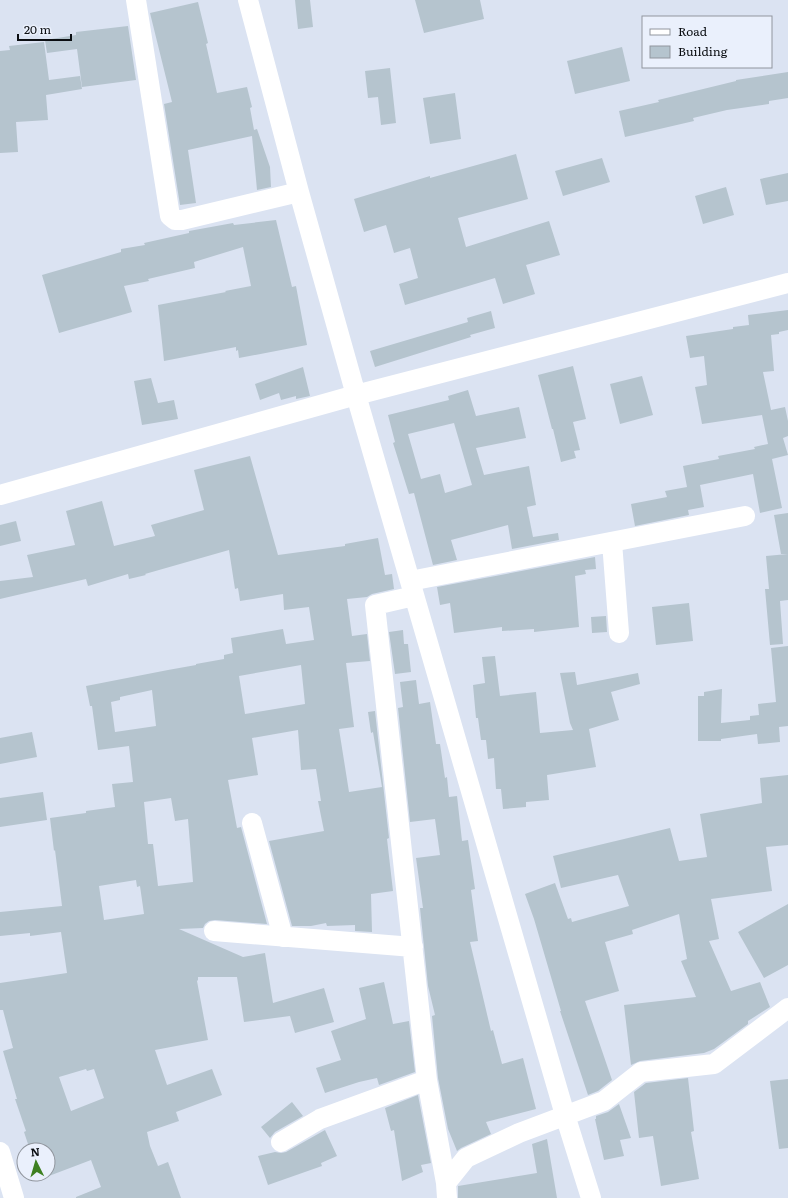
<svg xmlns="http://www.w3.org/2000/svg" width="788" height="1198" font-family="Literata,serif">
  <rect width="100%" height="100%" fill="#dbe3f2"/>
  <path fill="#b5c4ce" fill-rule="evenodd" d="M295,0h15l3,27 -15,2z
    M415,0h65l4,19 -60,14z
    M198,2l10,41 -2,1 11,49 30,-6 5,20 -2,1 4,22 3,-1 13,38 1,20 -14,3 -5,-54 -64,14 8,53 -16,2 -16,-101 8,-2 -22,-89z
    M128,26l8,54 -54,7 -5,-38 -30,4 -2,-13 31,-5v-3z
    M44,42l5,38 31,-4 2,13 -36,6 2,25 -32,2 2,30 -18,1v-102l10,-1 -1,-4z
    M622,47l8,34 -55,13 -8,-33z
    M390,68l6,55 -15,2 -3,-28 -10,1 -3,-27z
    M788,72v26l-19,3v3l-42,6 -34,8 1,3 -69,16 -6,-26 40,-9 -1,-2 78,-19v-1z
    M455,93l6,46 -31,5 -7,-46z
    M516,154l12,45 -70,19 8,29 83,-26 11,34 -34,10 9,29 -32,10 -8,-26 -90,27 -6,-21 19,-6 -8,-30 -16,5 -8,-28 -22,7 -10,-33 76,-23v2z
    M602,158l8,24 -47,14 -8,-25z
    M788,173v28l-22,4 -6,-26z
    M726,187l8,28 -31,9 -8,-28z
    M276,220l16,67 4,-1 11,59 -68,13 -1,-8 -2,1v-4l-72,14 -6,-56 68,-13 -1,-1 26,-5 -8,-39 -49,15 1,6 -47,11 1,2 -25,5 8,26 -73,21 -17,-58 79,-23v-3l24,-4 -1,-2 45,-10v-2l44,-8 1,2z
    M788,310v20l-9,2v2l-8,1 3,36 -11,1 8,38 14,-3 3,14v15l-5,2 5,17 -16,4 10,49 -22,5 -7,-39 -53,11 4,22 -16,3 1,5 -54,11 -4,-22 36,-7 -2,-6 22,-4 -4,-21 36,-7 -1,-3 37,-7 -1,-2 14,-3 -6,-29 -60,9 -7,-37 12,-2 -3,-29 -14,2 -4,-22 47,-7v-2l16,-2 -1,-10z
    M491,311l4,17 -25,7 1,2 -96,30 -5,-16 98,-29 -1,-4z
    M573,366l13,53 -13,3 7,28 -6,1 2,7 -15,4 -8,-33h-1l-14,-54z
    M303,367l7,29 -14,3v-3l-15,4 -2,-7 -19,7 -5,-16z
    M642,376l11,39 -33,9 -10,-40z
    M151,378l7,25 16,-3 4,19 -36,6 -8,-44z
    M468,390l8,26 43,-9 7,31 -50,10 8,27 45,-9 7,39 -9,2 6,30 25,-4 1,7 -47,9 -4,-24 -57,15 6,20 -24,5 -19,-72 -5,1 -16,-51 2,-1 -7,-27 61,-15 -1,-4zM454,423l18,62 -27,8 -5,-19 -19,5 -13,-45z
    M250,456l28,99 67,-9v-2l33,-6 7,37 7,-1 2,15 -22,5 -5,3 -20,2 5,37 15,-2 3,27 -24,2 8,64 -15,2 10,63 33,-5 -9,-55 -2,1 -3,-21 7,-1 14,127 -2,1 6,52 -22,3 1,38 -17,-1v-6l-28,1 -1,-3 -15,3h-19l-23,-85 55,-10 -6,-30h3l-5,-32 -15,1 -3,-40 -46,8 6,37 -30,5 9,48 4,-1 26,97 -52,-4 -6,1 -4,3 -2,4 -24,1 64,28 22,-4 8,50 51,-15 10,34 -39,11 -5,-17 -46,6 -7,-45h-39v3l-1,1 11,59 -53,10 12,35 45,-16 10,26 -46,17 3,9 -32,11 3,14 8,20 10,-4 13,36h-105v-1l25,-10 -10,-27 -50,19 -2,-5h9v-24h-18l-6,-18 2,-1 -11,-32h2l-14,-48 10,-3 -10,-38h-3v-27l67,-10 -6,-41 -31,4v-3l-30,3v-24l62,-6 -7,-56 -1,1 -4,-33 36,-5v-2l29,-4 -3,-23 21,-2 -4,-36 -31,4 -6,-44h-2l-4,-20 82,-16 28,-5v-1l28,-5v-4l9,-2 -2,-15 52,-9 3,15 28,-4 -5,-33 -25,3 -1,-16 -43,7 -2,-13 -3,1 -6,-39 -84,24 1,1 -17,4 -1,-5 -40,12 -2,-7 -86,20v-18l33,-4 -6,-22 48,-10 -9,-34 36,-10 12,45 41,-10 -4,-11 53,-15 -10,-40zM301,665l4,39 -60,10 -6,-38zM152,690l4,36 -41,6 -4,-30 9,-2v-3zM171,798l4,23 13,-2 5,63 -35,4 -5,-42h-5l-4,-42zM136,880l1,7 3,-1 4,28 -40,6 -5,-34zM86,1069l1,2 7,-2 10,29 -33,13 -12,-34z
    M788,513v41h-7l-7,-39z
    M16,521l5,20 -21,5v-21z
    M788,554v46l-8,1 3,43 -13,1 -5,-56h4l-3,-33z
    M595,557l1,12 -11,1 1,4 -11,2 4,51 -45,5v-3l-32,2v-4l-48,6 -4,-30 -10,2 -3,-18z
    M689,603l4,38 -37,4 -4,-38z
    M606,616l1,16 -15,1 -1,-16z
    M403,630l1,14h4l3,28 -16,2 -6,-42z
    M788,646v80l-9,1 1,15 -22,2 -1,-10 -36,5v2h-23v-45h6v-4l18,-3 -1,34 29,-3v-4l9,-1 -1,-11 18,-2 -5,-54z
    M495,656l5,40 36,-4 4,41 33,-3 -3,-7 -10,-50 15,-1 2,13 61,-12 2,11 -29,8 8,28 -30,9 7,38 -49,8 2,25 -23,2v5l-23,2 -2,-20h-5l-2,-31 -6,1 -2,-19h-5l-3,-22h-2l-3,-33 12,-2 -3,-26z
    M416,680l3,24 11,-2 6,42h4l5,34 2,-1 2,20 8,-1 5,45 6,-1 7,49 -4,1 7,51 -8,1 21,89 2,-1 9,34 21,-6 13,51 -50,13 5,12 -30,14 -4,3 -9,-22 -10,-51 -6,-62 3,-1 -7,-29 -8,-78h3l-7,-50 24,-3 -5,-36 -25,3 -12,-114 5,-1 -3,-25z
    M32,732l5,25 -37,7v-26z
    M788,775v70l-22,2 6,44 -61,8 8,40 -10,2 22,50 29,-9 10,25 -22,14v3l-34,25 -10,4 -64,8 -9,4 -7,-60 72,-8 -15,-36 6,-2 -8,-45 -47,16 1,4 -28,8 14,49 -34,10 27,79 -14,11 -10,4 -28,-84h1l-27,-92 -9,-25 30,-11 13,36 3,-1 1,4 57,-16 -11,-31 -57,13 -8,-32 117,-28 9,33 28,-4 -7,-43 62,-11 -2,-25z
    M43,792l4,28 -47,7v-29z
    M788,904v61l-24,13 -26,-46z
    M384,982l9,42 16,-3 6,51 -36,13 -2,-7 -18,4 -34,11 -9,-25 25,-8 -10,-29 35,-12 -7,-31z
    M688,1078l6,53 -3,1 8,47 -38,7 -8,-50 -14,2 -5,-46 12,-9z
    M788,1079v69l-9,1 -9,-68z
    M418,1095l13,68 -10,2 2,7 -21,9 -8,-51 -3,1 -6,-23z
    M292,1102l11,14 -28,16 -5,6 -9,-11z
    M619,1104l12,34 -11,2 4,16 -20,4 -9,-41h1v-3l12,-4z
    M325,1130l12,26 -16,7 1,3 -54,19 -10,-29 17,-4 6,1 5,-1z
    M547,1139l10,59h-99v-12l79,-13 -5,-29z"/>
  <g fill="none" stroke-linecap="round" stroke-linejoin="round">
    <path stroke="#fff" stroke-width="20" d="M136,0l34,216 5,4h7l117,-28
      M248,0l51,192 57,203 209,720 26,83
      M0,495l356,-100 432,-112
      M612,542l7,91
      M410,581l335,-65
      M414,596l-39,9 52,475 19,103 1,15
      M252,823l31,114
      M214,931l199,16
      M281,1142l39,-23 107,-39
      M0,1152l14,46
      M446,1183l20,-25 53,-25 85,-32 37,-29 73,-8 74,-56"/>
  </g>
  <rect x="642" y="16" width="130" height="52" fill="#eaf0fc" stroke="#91969e"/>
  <rect x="650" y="29" width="20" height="6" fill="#ffffff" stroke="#91969e"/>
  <text x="678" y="36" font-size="12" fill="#0b0e12">Road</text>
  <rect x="650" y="46" width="20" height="12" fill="#b5c4ce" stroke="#91969e"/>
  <text x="678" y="56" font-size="12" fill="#0b0e12">Building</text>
  <g transform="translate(36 1162) rotate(355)"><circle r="19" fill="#eaf0fc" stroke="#91969e"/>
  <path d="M0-3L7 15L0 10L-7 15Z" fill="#3e8021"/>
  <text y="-6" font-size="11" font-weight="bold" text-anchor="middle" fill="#0b0e12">N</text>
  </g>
  <path d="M18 34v6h53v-6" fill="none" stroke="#0b0e12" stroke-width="2"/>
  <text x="24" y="34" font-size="12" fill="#0b0e12" stroke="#eaf0fc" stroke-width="3" paint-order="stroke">20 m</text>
</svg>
